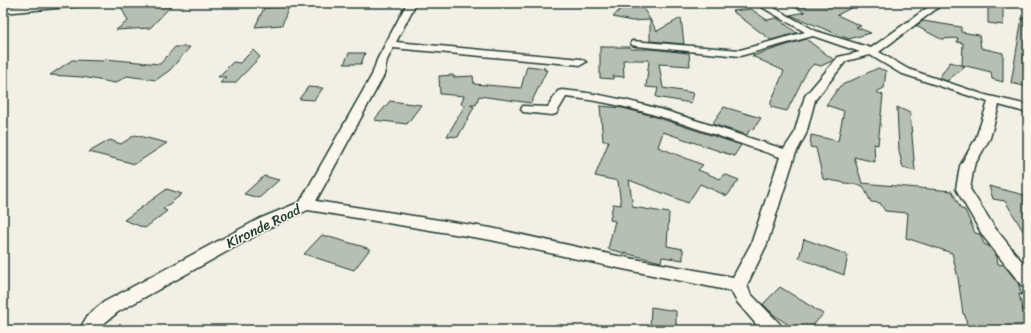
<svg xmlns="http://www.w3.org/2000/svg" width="1031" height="333" font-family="Sriracha,sans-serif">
  <rect width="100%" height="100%" fill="#f2f0e5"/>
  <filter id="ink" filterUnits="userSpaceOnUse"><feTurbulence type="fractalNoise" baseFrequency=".025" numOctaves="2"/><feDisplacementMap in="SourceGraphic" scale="8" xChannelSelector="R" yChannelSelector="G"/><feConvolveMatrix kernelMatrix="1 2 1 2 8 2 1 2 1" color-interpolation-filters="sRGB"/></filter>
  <g filter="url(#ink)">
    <path fill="#b7beb3" stroke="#1f3d34" d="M131,3h43l-24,25 -34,2 12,-9 -6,-12z
      M626,3h14l17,28 24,-13 3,26 -34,-3v-21l-18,1 -19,-4z
      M786,3h75l-24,12 24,11 -5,1 15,6 -22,6 -59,-24 15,-3z
      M988,3h15v22l-15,-2z
      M289,6l-7,19 -27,2 9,-19z
      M751,9l16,11 10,-2 20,15 -26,7 -39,-29z
      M1022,18l6,1v68l-17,-4z
      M923,21l38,6v5l18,3 2,13 22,5v29l-11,-3 -1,-7 -29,-7 1,-22 -6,-1 1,-4 -17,1 -25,-13z
      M806,39l28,21 -13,6 -7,-2 -7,7 -20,40 -16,-4v-5l13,-31 -32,-15z
      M175,47h15l-20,23 -14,10 -29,-4 -12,7 -33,-6 -32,-2 22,-15 31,1 2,-2 55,5z
      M600,47h30l1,2h19l39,4 1,13 -31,-2 4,24 31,5 -3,10 -35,-6 2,-9 -12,-1 3,-27h-26l1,17 -11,-1v3l-13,-1z
      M253,50l7,7 -25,26h-15l6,-6h-8l15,-15 7,1z
      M349,53h16l-4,11h-17z
      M950,62l15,4 -18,15 -8,-3z
      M527,66l18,2 -1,2h3l-16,33 -52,-7 -3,9h-6l4,2 -16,30 -11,-1 18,-31 -4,-1 3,-8 -24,-2 -1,-18 14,-1v2l20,-1 1,8 47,4z
      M878,68l8,3 -2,17 -8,4 7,3 -5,50 -4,-1 1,18 -21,-5 8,26 90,8 9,18 4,1 10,23 5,1 4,10 5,2 8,11 1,7 6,1 14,18 4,12 -3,-1 9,36h-60l-3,-15 -2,-1 -5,-36 -6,-25 -46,-15 2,-25 -23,-2 -5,-8 -9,-1 -8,-16 -40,-7 -7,-31 -6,-1 1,-12 27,6 6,-30 -18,-6 14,-19z
      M308,87l15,1 -9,12 -15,-1z
      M390,101l31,4 -14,19 -33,-4z
      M600,106l23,2 30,8 88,29 -7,11 -71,-24 -5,15 45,18 -5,5 22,9 4,-5 15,6 -12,16 -27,-12 -12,19 -59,-23 4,27 36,6 -2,33 16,3v11l-21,-3 -1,5 -53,-13 7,-28 -5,-1 3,-16 8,1 -3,-24 -23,-5 14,-35h-6z
      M724,107l37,11 -8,12 -3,-1 -3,6 -35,-11z
      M897,107l13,6 5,58 -12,-3 -4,-17z
      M135,135l32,8 -32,21 -46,-12 21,-12 11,4z
      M264,176l15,4 -20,18 -15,-4z
      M989,186l39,10v43l-23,-38 -12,-2z
      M167,189l15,5 -19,15 4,2 -22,17 -21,-8z
      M322,235l39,11 9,3 -16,21 -50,-16z
      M804,239l44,16 -4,20 -45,-17z
      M780,287l43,27 -14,16h-13l-22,-15 -11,-11z
      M651,307l25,4v19h-26z"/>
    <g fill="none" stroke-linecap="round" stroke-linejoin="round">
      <g stroke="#1f3d34" stroke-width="3">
        <path id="minor" d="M50,3h33l-4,3 -76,7v-6z
          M407,3h8v2l-19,37 185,17 5,3 -5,3 -188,-17 -6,12 -3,15 -68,126 175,27 127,28 115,21 18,-33 29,-87c-71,-23 -139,-53 -214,-60l-10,17 -4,1 -29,-3 -2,-3 2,-3 25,1 10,-16 4,-1c79,7 147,36 222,59l10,-15 11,-38 33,-39 22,-5 -47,-16 -73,20 -104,-10 -4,-1 -1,-2 1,-2 108,9 65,-18 -50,-29h10l51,28 55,17 63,-45h10l-65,49 29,17 77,26 43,10v8l-29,-8 -9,33 -16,28 -4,23 25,39 33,41v19l-6,-2 -39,-50 -27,-47 4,-23 16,-28 12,-36 -88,-29 -30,-18 -24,6 -31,39 -9,34 -11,21 -28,89 -20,41 3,8 30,31 3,6h-22l-24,-28 -6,-11 -113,-23 -127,-28 -183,-30 -37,17 -153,85 -16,13 -3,5h-20l9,-15 16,-13 155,-83 41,-17 72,-127 5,-15z"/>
      </g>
      <use href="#minor" fill="#fbf7ec" fill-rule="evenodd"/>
    </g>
  </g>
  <g text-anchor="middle" stroke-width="3" stroke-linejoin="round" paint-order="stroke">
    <g font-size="14" fill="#1f3d34" stroke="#fbf7ec">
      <text transform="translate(263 226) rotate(-26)" y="5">Kironde Road</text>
    </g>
  </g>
  <rect width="1031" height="333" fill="none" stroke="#fbf7ec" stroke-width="16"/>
  <rect x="8" y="8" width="1015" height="317" fill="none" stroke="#1f3d34" stroke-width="1.5" filter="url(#ink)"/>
</svg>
